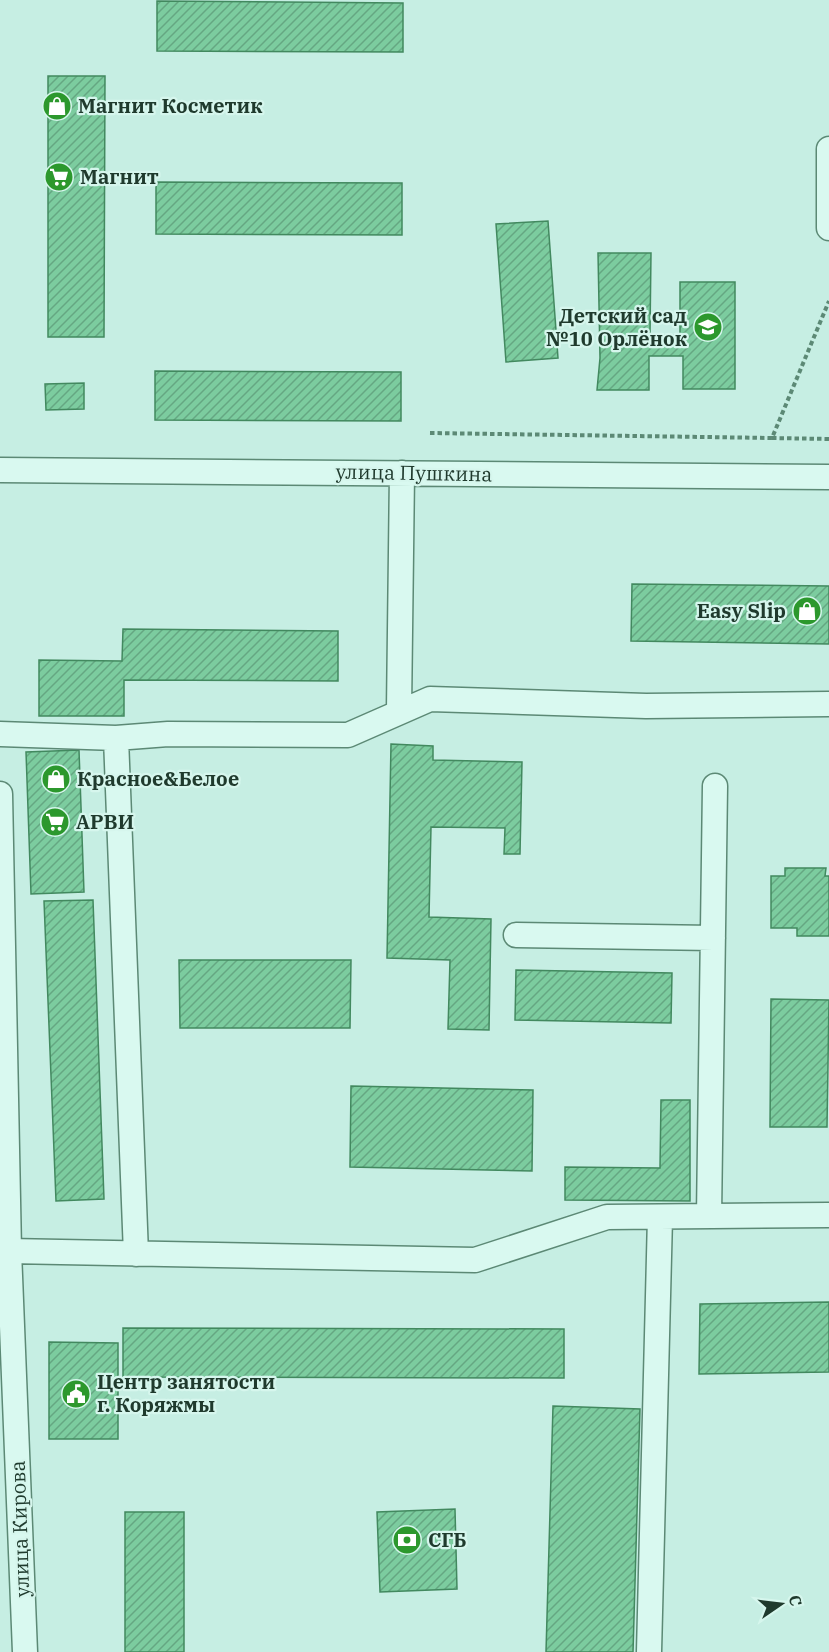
<svg xmlns="http://www.w3.org/2000/svg" width="829" height="1652" font-family="'IBM Plex Serif',serif">
  <defs>
    <pattern id="building-hatch" width="6" height="6" patternUnits="userSpaceOnUse" patternTransform="scale(1.5)"><rect width="6" height="6" fill="#7ccc9f"/><path d="M-1 1l2-2M0 6l6-6M5 7l2-2" fill="none" stroke="#65a782"/></pattern>
  </defs>
  <rect width="100%" height="100%" fill="#c6eee3"/>
  <path fill="url(#building-hatch)" stroke="#42895f" stroke-width="1.5" d="M157,1l246,2v49l-246,-1z
    M48,76h57l-1,261h-56z
    M156,182l246,1v52l-246,-1z
    M548,221l10,137 -52,4 -10,-138z
    M598,253h53l-1,82h30v-53h55v107h-52v-33h-34v34h-52l3,-32z
    M155,371l246,1v49l-246,-1z
    M84,383v26l-38,1 -1,-26z
    M632,584l197,2v58l-198,-3z
    M123,629l215,2v50l-214,-1v36h-85v-56l83,1z
    M391,744l42,2v14l89,2 -2,92h-16l1,-26 -74,-1 -2,90 62,2 -2,111 -41,-1 2,-69 -63,-2z
    M79,750l5,142 -53,2 -5,-142z
    M785,868h41l-1,8h4v60h-32v-8h-26v-52h14z
    M93,900l11,299 -48,2 -12,-300z
    M179,960h172l-1,68h-170z
    M516,970l156,3 -1,50 -156,-3z
    M771,999l58,1 -2,127h-57z
    M351,1086l182,4 -1,81 -182,-4z
    M661,1100h29v101l-125,-1v-33l95,1z
    M829,1302v70l-130,2 1,-70z
    M123,1328l441,1v49l-441,-1z
    M49,1342l69,1v96h-69z
    M553,1406l87,3 -7,243h-87z
    M455,1509l2,80 -77,3 -3,-80z
    M125,1512h59v140h-59z"/>
  <g fill="none" stroke-linecap="round" stroke-linejoin="round">
    <g stroke="#5c8975" stroke-width="27">
      <path id="minor" d="M829,149v79
        M0,470l829,7
        M399,710l3,-237
        M0,734l116,4 52,-4 180,1 82,-36 216,7 183,-2
        M116,738l20,516
        M0,794l9,457 16,401
        M516,935l197,3
        M709,1216l6,-430
        M0,1246l9,5 466,9 132,-43 222,-2
        M649,1652l11,-435"/>
    </g>
    <path stroke="#5c8975" stroke-width="4" stroke-dasharray="4.5 3" stroke-linecap="butt" d="M430,433l342,5 57,-137
      M772,438l57,1"/>
    <use href="#minor" stroke="#d9f9f0" stroke-width="24"/>
  </g>
  <defs>
    <g id="shop-disc" transform="scale(1.5)"><circle r="9.5" fill="#2c982d" stroke="#d6f6ed"/><path d="M-5-2.5h2.3a2.7 3.5 0 0 1 5.4 0H5L5.5 6h-11ZM-1.5-2.5h3a1.5 2.3 0 0 0-3 0Z" fill="#fff"/></g>
    <g id="supermarket-disc" transform="scale(1.5)"><circle r="9.5" fill="#2c982d" stroke="#d6f6ed"/><path d="M-6-5.5h2.5l.6 2H6L4.5 2H-2.5L-4.4-4H-6ZM-1.5 3.2a1.3 1.3 0 1 0 .1 0ZM3 3.2a1.3 1.3 0 1 0 .1 0Z" fill="#fff"/></g>
    <g id="school-disc" transform="scale(1.5)"><circle r="9.5" fill="#2c982d" stroke="#d6f6ed"/><path d="M0-5L7-2L0 1L-7-2ZM-4 1L0 2.5L4 1V4Q0 6-4 4Z" fill="#fff"/></g>
    <g id="civic-disc" transform="scale(1.5)"><circle r="9.5" fill="#2c982d" stroke="#d6f6ed"/><path d="M-.6-6.5H3V-4.5H.6V-3L4-1V1h2V6H-6V1h2V-1L-.6-3ZM-1.2 2.5V6h2.4V2.5Z" fill="#fff"/></g>
    <g id="bank-disc" transform="scale(1.5)"><circle r="9.5" fill="#2c982d" stroke="#d6f6ed"/><path d="M-6-4H6V4H-6ZM0-2.3a2.3 2.3 0 1 0 0 4.6a2.3 2.3 0 1 0 0-4.6Z" fill="#fff"/></g>
  </defs>
  <g fill-rule="evenodd">
    <use href="#shop-disc" x="57" y="106"/>
    <use href="#supermarket-disc" x="59" y="177"/>
    <use href="#school-disc" x="708" y="327"/>
    <use href="#shop-disc" x="807" y="611"/>
    <use href="#shop-disc" x="56" y="779"/>
    <use href="#supermarket-disc" x="55" y="822"/>
    <use href="#civic-disc" x="76" y="1394"/>
    <use href="#bank-disc" x="407" y="1540"/>
  </g>
  <g text-anchor="middle" stroke-width="4.5" stroke-linejoin="round" paint-order="stroke">
    <g font-size="20" font-weight="bold" fill="#1f3a2d" stroke="#d6f6ed" text-anchor="start">
      <text x="78" y="113">Магнит Косметик</text>
      <text x="80" y="184">Магнит</text>
      <text x="687" y="323" text-anchor="end">Детский сад<tspan x="687" dy="23">№10 Орлёнок</tspan></text>
      <text x="786" y="618" text-anchor="end">Easy Slip</text>
      <text x="77" y="786">Красное&amp;Белое</text>
      <text x="76" y="829">АРВИ</text>
      <text x="97" y="1389">Центр занятости<tspan x="97" dy="23">г. Коряжмы</tspan></text>
      <text x="428" y="1547">СГБ</text>
    </g>
    <g font-size="20" fill="#1f3a2d" stroke="#d6f6ed">
      <text transform="translate(414 473) rotate(1)" y="7">улица Пушкина</text>
      <text transform="translate(20 1529) rotate(-92)" y="7">улица Кирова</text>
    </g>
  </g>
  <g transform="translate(781 1604) rotate(76)" stroke="#d6f6ed" stroke-width="4.5" paint-order="stroke">
  <path d="M0-4.5L10 22L0 15L-10 22Z" fill="#1f3a2d"/>
  <text y="-9" font-size="16" font-weight="bold" text-anchor="middle" fill="#1f3a2d">С</text>
  </g>
</svg>
